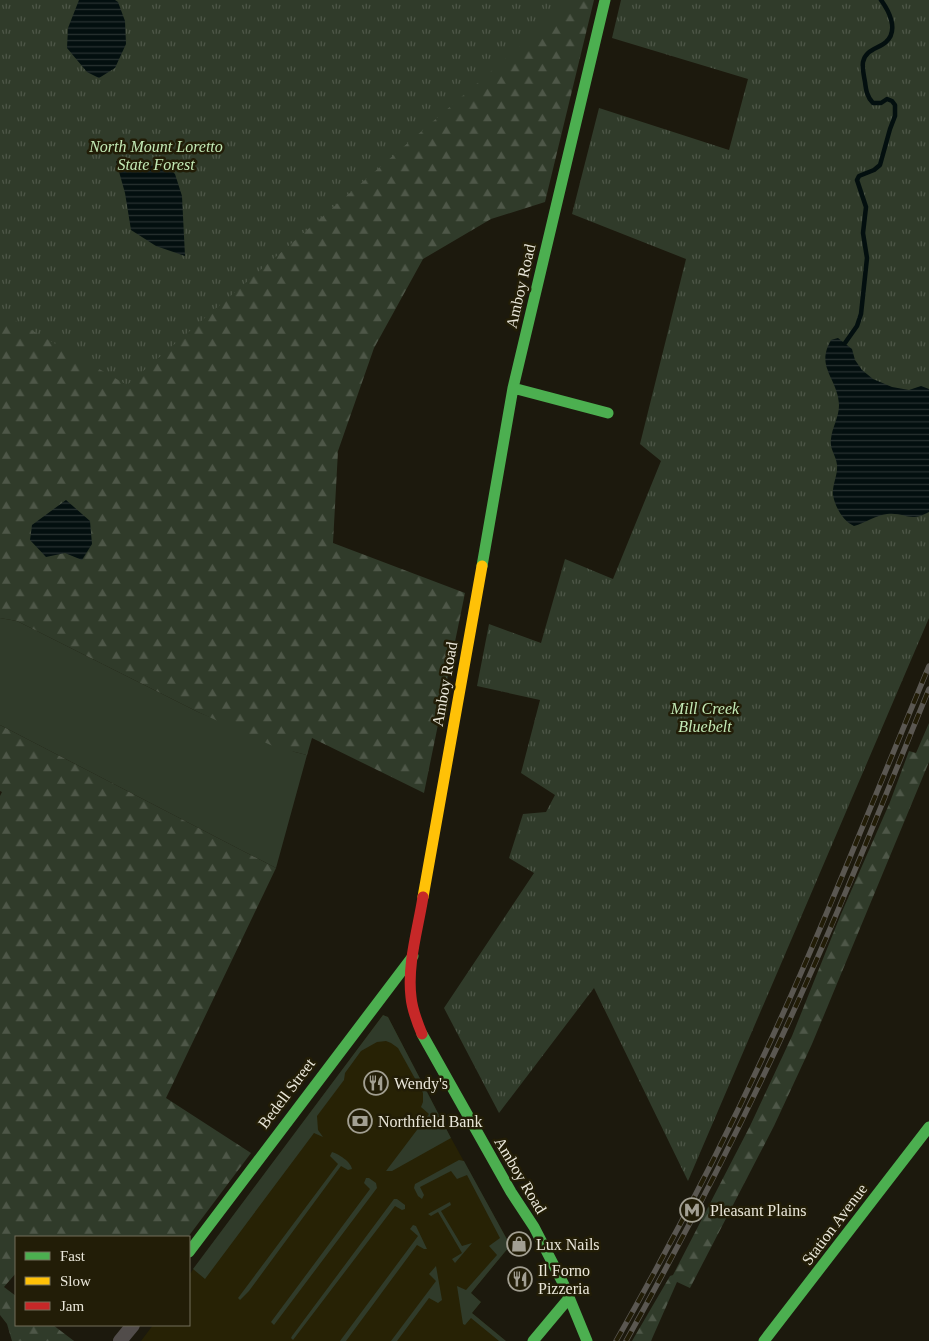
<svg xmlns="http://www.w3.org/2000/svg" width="929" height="1341" font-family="Georgia,serif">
  <defs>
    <pattern id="forest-firs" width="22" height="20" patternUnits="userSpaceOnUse" patternTransform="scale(1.25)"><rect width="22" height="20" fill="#303b2a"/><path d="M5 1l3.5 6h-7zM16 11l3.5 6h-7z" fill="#4e5748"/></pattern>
    <pattern id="park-tufts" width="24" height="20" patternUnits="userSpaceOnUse" patternTransform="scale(1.25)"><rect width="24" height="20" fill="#303b2a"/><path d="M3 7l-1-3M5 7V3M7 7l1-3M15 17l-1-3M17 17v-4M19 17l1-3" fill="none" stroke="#4e5748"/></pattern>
    <pattern id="water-rules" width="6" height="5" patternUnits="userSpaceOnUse" patternTransform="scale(1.25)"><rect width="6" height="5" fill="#030f0f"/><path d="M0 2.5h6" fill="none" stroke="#283231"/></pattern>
  </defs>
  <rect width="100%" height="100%" fill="#1c190d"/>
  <path fill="#272205" d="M383,1015l5,2 63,121 57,103 1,6 -38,46 10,9 -9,11 34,28h-365l12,-16h36v-50z"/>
  <path fill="#303b2a" d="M0,618l17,3 181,91 97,40 12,3 -31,113 -276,-143z
    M383,1015l5,2 63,121 -59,33h-6l43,-57 -8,-7 2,-5v-9l-25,-45 -7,-5 -5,-2 -9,1 -16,9 -16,22 -1,7 -27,36 1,14 5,7 -9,-4 -109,146 -12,-10z
    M332,1152c7,2 19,10 20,17l-4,1 -7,-4 -92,125 -9,9 -2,-2 100,-134 -8,-8z
    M459,1160l5,1 45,82v4l-38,46 10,9 -9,11 34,28h-7l-28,-23 -6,7 -2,-1 -6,-38 9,4 31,-35 -8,-9 11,-8 -33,-63 -10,4 -6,-8 -31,16 4,8 -2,4 -4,-3 -4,-8 1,-4z
    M366,1178h3l7,5 1,5 -103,137 -3,-3 99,-133 -6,-6z
    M394,1199h3l8,6v4l-3,1 -7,-4 -102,134 -2,-2 1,-2z
    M448,1203l2,-1 1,3 -10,6 21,35 10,-3 -17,20 -3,-4 10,-6 -24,-41 -7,4 -3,-2z
    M413,1225l3,1 11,23h-3l-7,-4 -71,96h-6l78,-105 -8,-7z
    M436,1266l6,34 -4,3 -9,-5 -32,43h-6l45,-60 -7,-7z"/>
  <path fill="url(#forest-firs)" d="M258,0h336l-49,202 -54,17 -68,40 -49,89 -36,103 -5,92 132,50 -41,200 -112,-55 -5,17 -32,-8 -77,-35 -181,-91 -17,-3v-528z
    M929,723v39l-117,282 -38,82 -84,162 -13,-6 -26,59h-19l38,-65 3,-1 77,-149 42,-90 49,-122 49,-112 19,-51 7,2z
    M0,725l276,143 -110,230 85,55 -63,84h-172v36l-12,14 12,9v29h37l21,16h-62l-5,-17 -7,-9v-519l2,-4 -2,-1z"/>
  <path fill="url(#park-tufts)" d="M0,0h574l-447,385 -127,-73z
    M621,0h308v618l-241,563 -94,-193 -95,125 -55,-105 90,-135 -25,-15 14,-44 23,-2 9,-17 -34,-22 19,-73 -63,-14 12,-62 52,19 24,-84 48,20 48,-118 -21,-17 46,-185 -114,-45 27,-106 130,42 19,-71 -136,-41z"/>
  <path fill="url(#water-rules)" d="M79,0h36l3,2 7,19 1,23 -11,24 -16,10 -12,-6 -20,-24 1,-20z
    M116,161l25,5 24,-2 10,10 7,22 3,60 -29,-10 -25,-16 -6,-37z
    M838,338l14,11 3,11 7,10 11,9 19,8 17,3 12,-4 8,3v123c-20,11 -23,0 -42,2 -11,1 -22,9 -33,12 -11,-5 -19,-19 -21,-31 -1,-10 5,-20 4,-30 -1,-10 -8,-17 -6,-26 1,-12 8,-21 8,-34 -1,-27 -24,-37 -8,-65z
    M66,500l24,21 2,23 -10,16 -17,-7 -19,4 -16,-17 2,-15z"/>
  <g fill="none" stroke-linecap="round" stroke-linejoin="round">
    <path stroke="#030f0f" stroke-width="4.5" d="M845,343l12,-17 4,-12 6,-56 -4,-25 3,-26 -9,-27 2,-4 15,-6 6,-5 10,-36 5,-13v-11l-3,-4 -5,-2 -6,4h-8c-6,-6 -7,-13 -8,-21 -1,-6 -3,-14 -2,-20 3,-13 15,-13 23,-20 13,-12 3,-31 -5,-42"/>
    <path stroke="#514c4a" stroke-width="14" d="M120,1341l13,-16"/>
    <path stroke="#4caf50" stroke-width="11" d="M513,388l95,25
      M482,566l31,-178 92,-388
      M422,1034l89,158 23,35 30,58 23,56
      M189,1252l224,-296
      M533,1341l36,-43
      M764,1341l165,-214"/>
    <path stroke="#ffc107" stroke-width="11" d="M423,897l59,-331"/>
    <path stroke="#c62828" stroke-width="11" d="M422,1034c-5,-12 -10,-25 -11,-37 -4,-33 7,-68 12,-100"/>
    <g stroke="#5a5751" stroke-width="5.5">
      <path id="rail" d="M616,1341c68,-119 130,-242 185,-368 44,-101 85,-204 128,-307
        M626,1341c66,-118 127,-238 182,-362 43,-95 81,-193 121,-290"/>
    </g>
    <use href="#rail" stroke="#221d07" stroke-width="4" stroke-dasharray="11" stroke-linecap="butt"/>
  </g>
  <defs>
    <g id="restaurant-ring" transform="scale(1.25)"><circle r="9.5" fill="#221d07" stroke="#a29f92" stroke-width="1.5"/><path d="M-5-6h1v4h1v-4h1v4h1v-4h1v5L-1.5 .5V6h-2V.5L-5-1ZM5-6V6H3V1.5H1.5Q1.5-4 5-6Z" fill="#a29f92"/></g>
    <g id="bank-ring" transform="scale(1.25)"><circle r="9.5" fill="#221d07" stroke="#a29f92" stroke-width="1.5"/><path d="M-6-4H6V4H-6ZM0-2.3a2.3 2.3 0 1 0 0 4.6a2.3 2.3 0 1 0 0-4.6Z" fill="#a29f92"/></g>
    <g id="metro-ring" transform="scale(1.25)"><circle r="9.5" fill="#221d07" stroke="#a29f92" stroke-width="1.5"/><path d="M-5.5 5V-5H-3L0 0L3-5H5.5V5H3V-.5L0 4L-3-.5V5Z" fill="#a29f92"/></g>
    <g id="shop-ring" transform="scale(1.25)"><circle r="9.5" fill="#221d07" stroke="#a29f92" stroke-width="1.5"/><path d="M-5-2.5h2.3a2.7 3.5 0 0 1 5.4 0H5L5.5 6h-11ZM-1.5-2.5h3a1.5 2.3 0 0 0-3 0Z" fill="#a29f92"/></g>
  </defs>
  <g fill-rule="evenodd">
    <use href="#restaurant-ring" x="376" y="1083"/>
    <use href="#bank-ring" x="360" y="1121"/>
    <use href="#metro-ring" x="692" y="1210"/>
    <use href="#shop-ring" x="519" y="1244"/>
    <use href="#restaurant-ring" x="520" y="1279"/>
  </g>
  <g text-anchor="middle" stroke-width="5" stroke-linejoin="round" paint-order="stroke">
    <g font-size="16" font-style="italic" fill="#c3eab6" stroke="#221d07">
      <text x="156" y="152">North Mount Loretto<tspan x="156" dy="18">State Forest</tspan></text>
      <text x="705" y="714">Mill Creek<tspan x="705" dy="18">Bluebelt</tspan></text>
    </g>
    <g font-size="16" fill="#eae7da" stroke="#221d07">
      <text transform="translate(520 286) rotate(-77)" y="6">Amboy Road</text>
      <text transform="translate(444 684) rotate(-80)" y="6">Amboy Road</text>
      <text transform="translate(286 1093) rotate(-53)" y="6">Bedell Street</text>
      <text transform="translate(521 1175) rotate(59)" y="6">Amboy Road</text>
      <text transform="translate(834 1224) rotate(-53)" y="6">Station Avenue</text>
    </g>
    <g font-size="16" fill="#eae7da" stroke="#221d07" text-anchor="start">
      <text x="394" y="1089">Wendy's</text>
      <text x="378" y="1127">Northfield Bank</text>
      <text x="710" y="1216">Pleasant Plains</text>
      <text x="536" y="1250">Lux Nails</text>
      <text x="538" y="1276">Il Forno<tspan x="538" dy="18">Pizzeria</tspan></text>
    </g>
  </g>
  <rect x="15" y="1236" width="175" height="90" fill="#221d07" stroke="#726e5b"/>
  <rect x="25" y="1252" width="25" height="8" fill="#4caf50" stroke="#726e5b"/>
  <text x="60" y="1261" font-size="15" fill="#eae7da">Fast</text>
  <rect x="25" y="1277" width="25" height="8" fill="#ffc107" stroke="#726e5b"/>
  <text x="60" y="1286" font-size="15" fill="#eae7da">Slow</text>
  <rect x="25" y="1302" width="25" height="8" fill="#c62828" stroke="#726e5b"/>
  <text x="60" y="1311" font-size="15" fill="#eae7da">Jam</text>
</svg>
